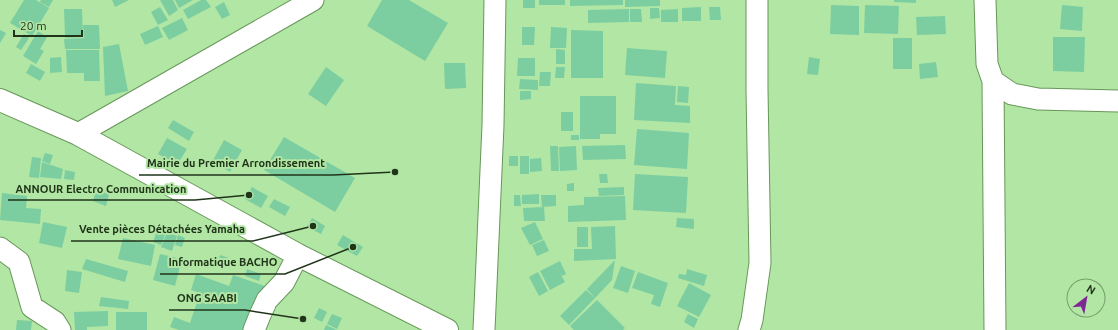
<svg xmlns="http://www.w3.org/2000/svg" width="1118" height="330" font-family="Ubuntu,sans-serif">
  <rect width="100%" height="100%" fill="#b2e6a4"/>
  <path fill="#7ccea1" d="M24,0h12l13,8 -17,28 -22,-13z
    M41,0h12l-4,7 -9,-5z
    M112,0h17l-14,7z
    M160,0h13l5,10 -9,6z
    M175,0h18l-14,8z
    M201,0h5l5,7 -23,12 -5,-9z
    M382,0h27l39,23 -23,38 -58,-35z
    M523,0h12v8h-12z
    M539,0h26v5h-26z
    M570,0h53v5l-53,1z
    M625,0h35v6l-35,1z
    M894,0h22v3l-22,-1z
    M224,2l6,13 -8,4 -7,-12z
    M831,5l28,1v29l-29,-1z
    M865,5l34,1 -1,28 -34,-1z
    M1062,5l21,2 -1,24 -22,-2z
    M160,7l8,13 -10,5 -7,-13z
    M701,7v14h-19v-13z
    M709,7h11l1,13h-11z
    M650,8h9l1,10 -10,1z
    M64,9h18l1,28 -18,1z
    M629,9v13l-41,1v-13z
    M630,9h11l1,13h-12z
    M678,9v13h-17v-12z
    M945,16l1,18 -29,1 -1,-18z
    M182,18l6,12 -19,10 -7,-12z
    M83,25h16l1,24h-35l-1,-10 20,-1z
    M158,26l5,11 -18,8 -5,-11z
    M522,27h13l-1,18h-12z
    M551,27l16,1 -1,20h-16z
    M0,30l6,3 -6,10z
    M571,30l32,1v47h-32z
    M38,31l9,6 -7,12 4,2 -8,13 -13,-8z
    M24,34l5,4 -8,12 -5,-3z
    M1053,37h32l-1,35 -31,-1z
    M893,38h19v31h-19z
    M119,44l9,47 -23,5 -2,-49z
    M627,48l40,3 -2,27 -40,-3z
    M556,49l9,1v14h-9z
    M66,50h33l1,31h-16v-8h-17z
    M61,57l1,15 -12,1v-15z
    M809,57l11,2 -2,16 -11,-1z
    M518,58h17v18h-18z
    M936,62l2,15 -18,2 -1,-15z
    M444,63h21l1,25 -21,1z
    M31,64l14,8 -5,9 -14,-8z
    M326,67l18,13 -18,26 -18,-12z
    M556,67h9l-1,11h-9z
    M540,72h11l-1,14h-11z
    M520,79l18,1v10l-19,-1z
    M636,83l40,3 -1,19 15,1v17l-56,-3z
    M678,86l11,1 -1,16 -11,-1z
    M520,91h11v8l-11,1z
    M580,96h36v38h-16v5h-20z
    M561,112h12v19h-12z
    M173,120l21,12 -5,9 -21,-13z
    M637,129l52,4 -2,36 -53,-4z
    M571,135h8v5h-8z
    M284,137l71,41 -20,34 -71,-42z
    M167,138l20,11 -10,16 -19,-11z
    M224,140l18,10 -12,22 -18,-10z
    M625,145l1,14 -43,1 -1,-14z
    M550,146h8l1,25h-8z
    M576,146l1,24 -17,1 -1,-24z
    M45,153l8,2 -3,9 -8,-3z
    M509,156h9v10h-9z
    M520,156h9v18h-9z
    M32,157l9,1 -2,20 -10,-1z
    M541,158l1,13 -12,1v-13z
    M42,162l21,7 -2,10 -21,-2z
    M65,170l10,2 -1,8 -10,-1z
    M599,174h8l1,9h-8z
    M635,174l53,3 -2,36 -53,-3z
    M574,183v8h-7v-7z
    M252,187l16,9 -7,12 -16,-9z
    M624,187v8l-25,1 -1,-8z
    M96,190l13,4 -3,12 -13,-5z
    M2,193l25,3 -1,12 15,1 -1,15 -40,-4z
    M539,194v10h-17v-9z
    M514,195h6l1,11h-7z
    M541,195h15v11l-14,1z
    M625,196l1,24 -58,2v-16l16,-1v-8z
    M274,199l16,8 -5,9 -16,-9z
    M544,207l1,14h-21l-1,-13z
    M312,218l13,8 -4,8 -14,-7z
    M677,218l17,1v10l-18,-2z
    M43,222l24,5 -5,21 -23,-5z
    M535,222l8,17 -13,6 -9,-17z
    M615,226l1,33 -42,2v-12h18l-1,-22z
    M158,227l9,3 -6,15 -8,-3z
    M577,227h11v20h-11z
    M167,232l10,4 -5,15 -11,-4z
    M178,235l7,3 -3,9 -7,-2z
    M343,235l20,12 -6,9 -20,-11z
    M123,238l32,7 -4,21 -33,-7z
    M544,240l5,11 -12,5 -5,-11z
    M160,254l22,5 -7,27 -22,-6z
    M220,255l9,3 -4,10 -8,-3z
    M86,259l42,12 -3,11 -43,-13z
    M615,260l-3,20 -17,18 -8,-9z
    M560,261l6,13 -4,2 -6,-10 9,16 -15,8 -10,-19z
    M621,266l14,5 -7,22 -15,-5z
    M247,269l14,5 -2,7 -14,-5z
    M687,269l20,6 -3,11 -26,-8 1,-4 7,1z
    M67,270l15,2 -3,21 -14,-2z
    M538,272l10,19 -9,5 -10,-19z
    M638,272l30,11 -8,24 -9,-3 3,-9 -22,-7z
    M196,274l33,12 4,-11 32,11 -15,44h-71l-9,-3 4,-10 16,6 10,-30 -9,-3z
    M689,283l22,12 -12,22 -22,-11z
    M586,290l9,8 -26,27 -9,-9z
    M101,297l28,4 -1,8 -29,-3z
    M597,300l28,28 -2,2h-49l-4,-4z
    M319,308l8,4 -5,10 -8,-4z
    M108,311v15l-21,1v3h-12l-1,-18z
    M116,312h31v18h-31z
    M332,314l10,4 -5,11 -10,-5z
    M688,314l10,5 -4,9 -10,-6z
    M17,320l15,1 -1,9h-15z
    M326,325l11,5h-13z"/>
  <g fill="none" stroke-linecap="round" stroke-linejoin="round">
    <g stroke="#679759" stroke-width="23">
      <path id="street" d="M985,0l2,64 6,17 19,13 26,5 80,2
        M993,81l2,249
        M78,134l235,-134
        M0,248l19,14 13,45 23,15 5,8
        M254,330l6,-15 7,-15 17,-18 14,-27
        M484,330l9,-205 2,-125
        M749,330l3,-10 8,-57 -3,-173v-90"/>
    </g>
    <g stroke="#679759" stroke-width="24">
      <path id="secondary" d="M0,100l78,34 220,121 149,75"/>
    </g>
    <use href="#street" stroke="#fff" stroke-width="21"/>
    <use href="#secondary" stroke="#fff" stroke-width="22"/>
  </g>
  <path fill="none" stroke="#20341a" stroke-width="1.5" d="M395 172L333 175H139M249 195L195 200H8M313 226L253 241H71M353 247L285 274H160M303 319L245 310H169"/>
  <g fill="#20341a" stroke="#b2e6a4" stroke-width="1.5">
    <circle cx="395" cy="172" r="4"/>
    <circle cx="249" cy="195" r="4"/>
    <circle cx="313" cy="226" r="4"/>
    <circle cx="353" cy="247" r="4"/>
    <circle cx="303" cy="319" r="4"/>
  </g>
  <g font-size="11" text-anchor="middle" font-weight="bold" fill="#20341a" stroke="#b2e6a4" stroke-width="4" stroke-linejoin="round" paint-order="stroke">
    <text x="236" y="167">Mairie du Premier Arrondissement</text>
    <text x="101" y="193">ANNOUR Electro Communication</text>
    <text x="162" y="233">Vente pièces Détachées Yamaha</text>
    <text x="223" y="266">Informatique BACHO</text>
    <text x="207" y="302">ONG SAABI</text>
  </g>
  <g transform="translate(1086 298) rotate(31)"><circle r="19" fill="#b2e6a4" stroke="#789f6d"/>
  <path d="M0-3L7 15L0 10L-7 15Z" fill="#7f2795"/>
  <text y="-6" font-size="11" font-weight="bold" text-anchor="middle" fill="#20341a">N</text>
  </g>
  <path d="M14 30v6h68v-6" fill="none" stroke="#20341a" stroke-width="2"/>
  <text x="20" y="30" font-size="12" fill="#20341a" stroke="#b2e6a4" stroke-width="3" paint-order="stroke">20 m</text>
</svg>
